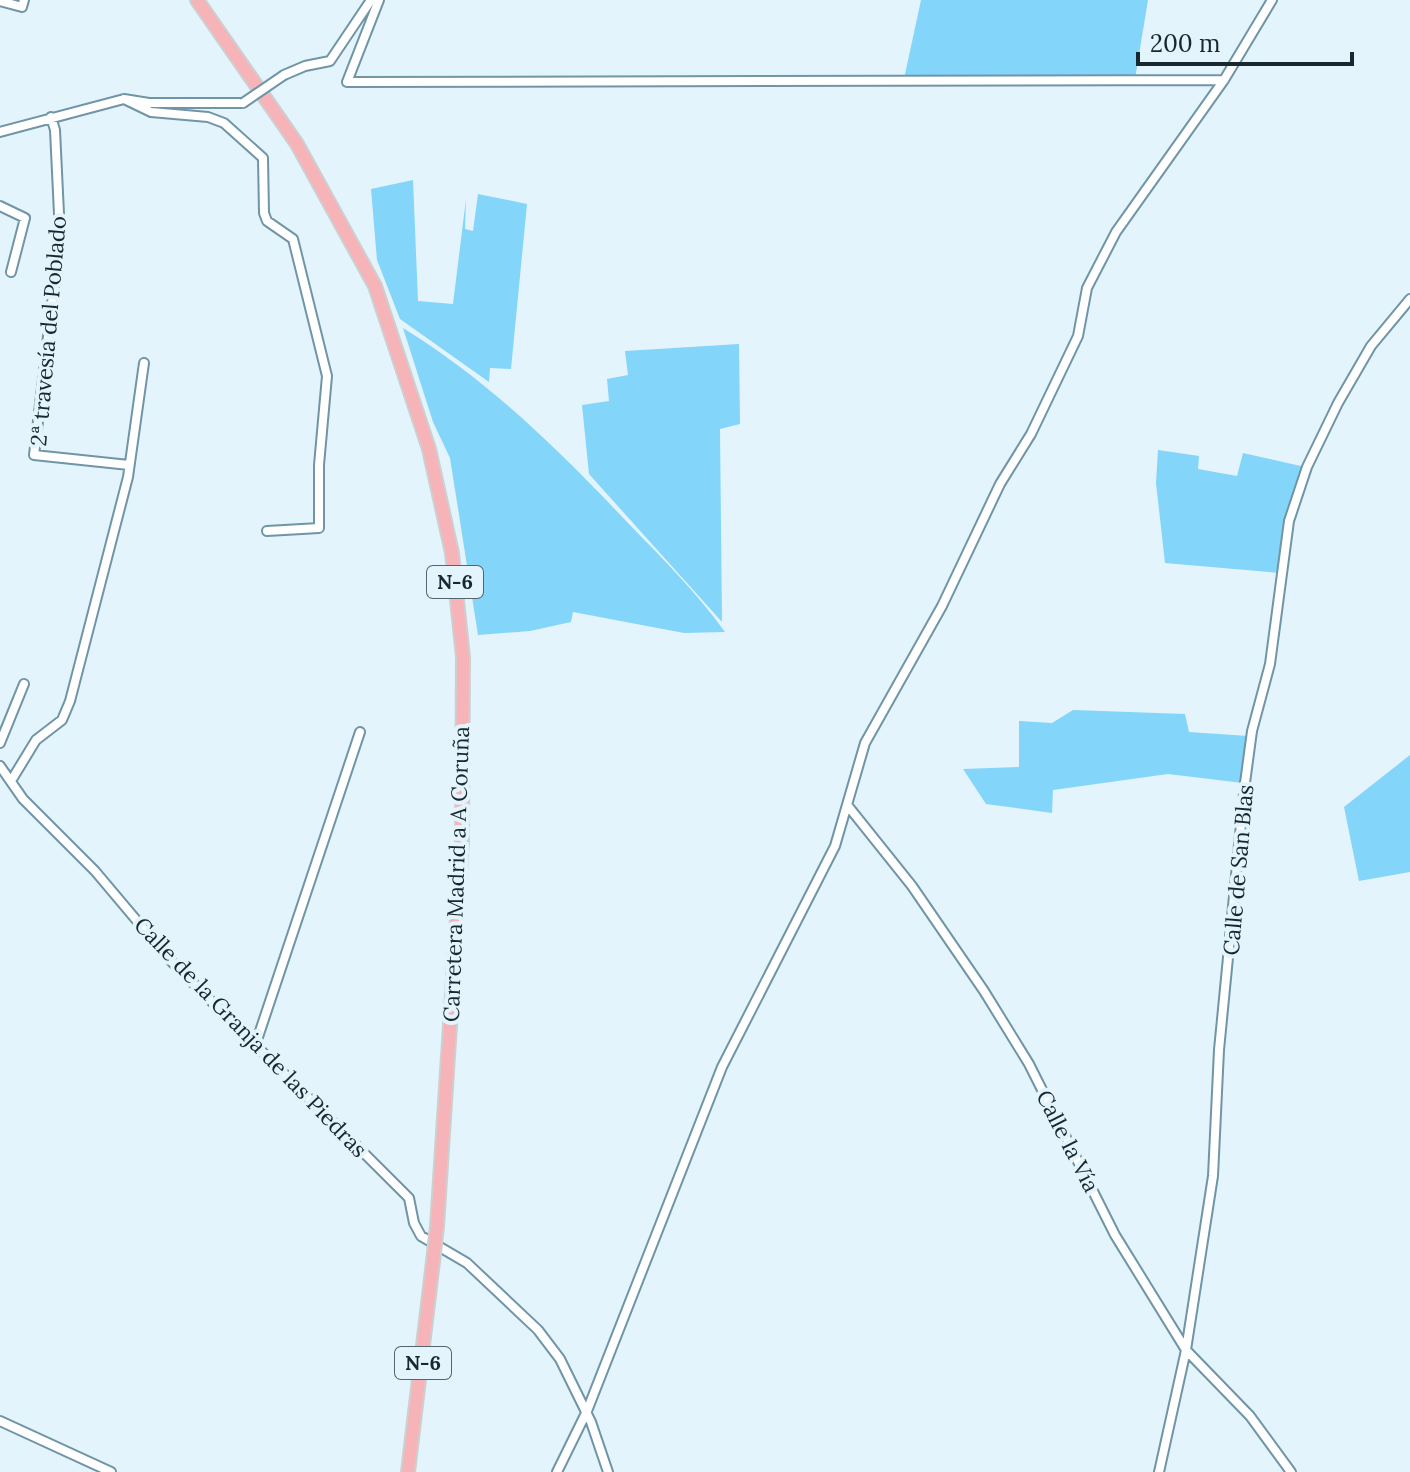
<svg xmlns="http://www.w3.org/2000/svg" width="1410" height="1472" font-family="Lora,serif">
  <rect width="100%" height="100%" fill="#e4f4fc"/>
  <path fill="#83d5f9" d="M921,0h227l-13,79h-231z
    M413,180l5,121 35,3 13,-105 -1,30 8,2 5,-37 49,10 -16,165 -21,-1 -1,14 -89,-63 -23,-59 -6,-71z
    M403,328c86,53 156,122 225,195 34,35 69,70 97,109l-41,1 -111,-21 -2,10 -41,9 -52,4 -28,-177 -17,-36z
    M739,344l1,80 -20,5 2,193 -133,-148 -7,-69 27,-4 -2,-22 21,-4 -3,-24z
    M1158,450l41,6 -1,13 39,7 6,-23 62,14 -25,106 -115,-10 -9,-80z
    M1073,710l112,4 4,18 59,4 -5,47 -75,-9 -115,16 -1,23 -66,-9 -23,-35 56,-2v-46l33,2z
    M1410,755v117l-51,9 -15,-74z"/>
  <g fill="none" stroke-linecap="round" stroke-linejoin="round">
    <g stroke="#6f95a6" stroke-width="12">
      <path id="minor" d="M379,0l-32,82 877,-2
        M0,1l22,6 2,-7
        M284,75l21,-9 25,-5 41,-61
        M124,99l27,13 57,5 16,6 39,35 1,55 3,8 26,18 34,137 -8,89v63l-52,3
        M51,117l4,13 5,105 -26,220 95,10
        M0,132l124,-33 25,4h94
        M0,206l25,12 -14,54
        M0,743l24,-59
        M0,766l23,33 72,72 75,89 239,238 5,25 7,13 46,27 71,67 22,29 31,63 17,50
        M11,781l25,-41 26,-20 8,-19 58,-224 16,-114
        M848,806l64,80 72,105 45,73 86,171 71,115 64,66 41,56
        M255,1046l105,-314
        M0,1421l111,51
        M557,1472l30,-61 135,-344 113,-221 30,-103 77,-137 58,-122 31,-50 47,-98 9,-48 29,-56 108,-152 48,-80
        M1159,1472l27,-122 27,-174 6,-126 26,-267 7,-52 18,-67 19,-143 18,-54 31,-64 33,-57 39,-47"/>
    </g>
    <g stroke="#ccd0d1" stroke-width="16">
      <path id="trunk" d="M197,0l100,144 78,142 54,163 23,104 11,104 -1,183 -25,386
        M408,1472l26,-219"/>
    </g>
    <use href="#minor" stroke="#fff" stroke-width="8"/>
    <use href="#trunk" stroke="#f6b3b8" stroke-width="12"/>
    <g stroke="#6f95a6" stroke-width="12" stroke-linecap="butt">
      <path id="minor-bridge" d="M243,103l41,-28"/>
    </g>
    <g stroke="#ccd0d1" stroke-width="16" stroke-linecap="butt">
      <path id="trunk-bridge" d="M434,1253l3,-27"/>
    </g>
    <use href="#minor-bridge" stroke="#fff" stroke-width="8"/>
    <use href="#trunk-bridge" stroke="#f6b3b8" stroke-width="12"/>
  </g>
  <g text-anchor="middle" stroke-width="8" stroke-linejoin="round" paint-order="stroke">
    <g fill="#e4f4fc" stroke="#55656c" stroke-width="2">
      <rect x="427" y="566" width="56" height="32" rx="6"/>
      <rect x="395" y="1347" width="56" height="32" rx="6"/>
    </g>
    <g font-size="20" font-weight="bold" fill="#18282f">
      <text x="455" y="589">N-6</text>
      <text x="423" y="1370">N-6</text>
    </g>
    <g font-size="22" fill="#18282f" stroke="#e4f4fc">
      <text transform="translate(48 331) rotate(-85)" y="8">2ª travesía del Poblado</text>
      <text transform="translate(1238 870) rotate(-85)" y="8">Calle de San Blas</text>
      <text transform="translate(456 874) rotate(-88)" y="8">Carretera Madrid a A Coruña</text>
      <text transform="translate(251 1037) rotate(46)" y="8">Calle de la Granja de las Piedras</text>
      <text transform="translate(1068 1141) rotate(63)" y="8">Calle la Vía</text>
    </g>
  </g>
  <path d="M1138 52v12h214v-12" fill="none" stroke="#18282f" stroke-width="4"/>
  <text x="1150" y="52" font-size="24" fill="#18282f" stroke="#e4f4fc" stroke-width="6" paint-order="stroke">200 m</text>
</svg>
